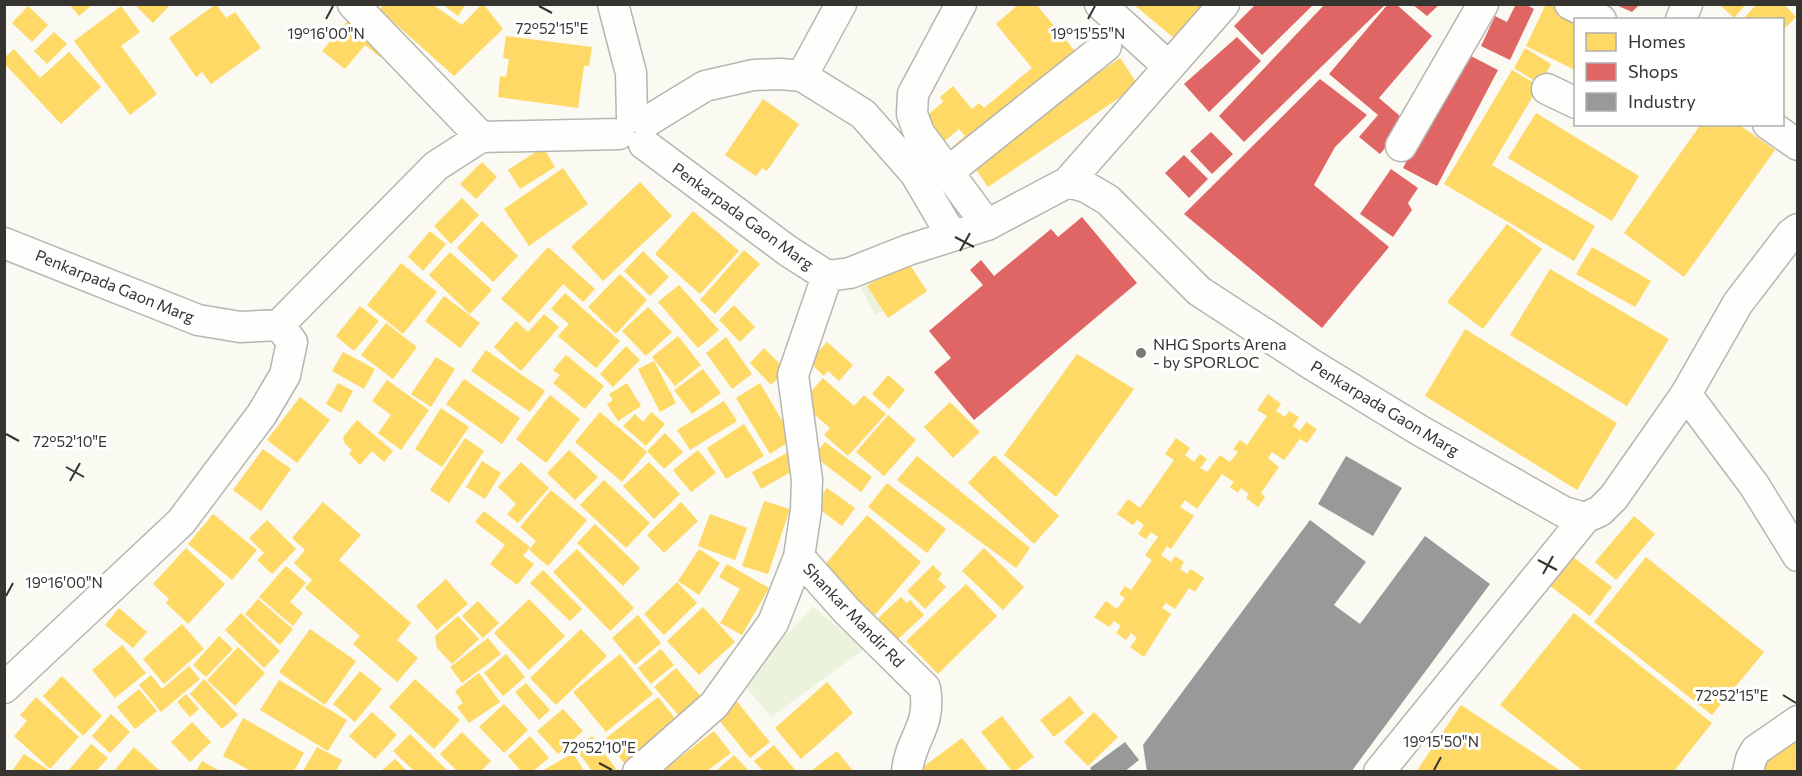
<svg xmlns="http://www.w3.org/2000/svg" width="1802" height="776" font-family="Commissioner,sans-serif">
  <rect width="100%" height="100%" fill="#faf9f2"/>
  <path fill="#ecf3dd" d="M884,274l15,28 -24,13 -15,-29z
    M813,607l52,42 -94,68 -29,-35z"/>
  <path fill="#ffd966" d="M69,4h24l-14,12z
    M134,4h37l-18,19z
    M216,4l10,14 9,-6 26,36 -50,36 -9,-12 -6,5 -27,-39z
    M383,4h49l30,21 19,-20h3l19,24 -49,47 -74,-66z
    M442,4h24l-8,12z
    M1019,4h17l43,52 -61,51 -6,-7 -14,12 6,7 -46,39 -8,-9 15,-13 -6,-7 -18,15 -20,-23 22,-19 -3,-5 13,-11 19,23 7,-6 5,5 48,-40 -36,-44z
    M1133,4h79l-32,39z
    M1546,4h11l19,16 -1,50 -49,-24z
    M1719,4h27l-12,14z
    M1757,4h27l12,13 -14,14v-11h-40z
    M28,6l20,19 -16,17 -20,-19z
    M121,6l19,26 -19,14 36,48 -27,21 -56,-74z
    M353,14l37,32 -10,11 -15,-12 -20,24 -23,-18z
    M54,32l13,12 -20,20 -13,-13z
    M506,36l86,11 -3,19h-5l-6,42 -80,-11 2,-21 6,1 3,-18 -6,-1z
    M1525,48l26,16 -11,20 -26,-16z
    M14,49l26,29 29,-26 32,35 -40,37 -57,-61v-5z
    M1120,58l18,27 -150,102 -18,-26z
    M1512,70l27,16 -47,79 103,61 -21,35 -130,-77z
    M763,99l36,25 -32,47 -5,-3 -6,8 -31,-21z
    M1536,113l103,63 -27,45 -104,-63z
    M1701,124h37l37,26 -91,127 -60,-44z
    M543,147l12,20 -35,22 -12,-19z
    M482,162l15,15 -21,22 -16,-15z
    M563,168l25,36 -59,42 -25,-37z
    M640,182l32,34 -69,65 -32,-34z
    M462,198l17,17 -28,29 -17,-18z
    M693,211l46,40 -39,43 -45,-40z
    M482,221l36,35 -25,26 -36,-34z
    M1507,224l35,25 -59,80 -36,-27z
    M430,231l16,13 -23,27 -15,-14z
    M548,247l47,42 -12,13 -20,-18 -34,39 -28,-24z
    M1592,247l59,34 -16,26 -59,-33z
    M744,250l16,14 -45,50 -15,-14z
    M643,251l26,26 -19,19 -26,-25z
    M450,252l42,38 -22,24 -41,-39z
    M906,259l21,32 -39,27 -21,-32z
    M401,263l36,29 -34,42 -36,-29z
    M1550,269l119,70 -42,67 -117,-71z
    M620,274l27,26 -31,34 -28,-27z
    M679,285l40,45 -21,18 -40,-46z
    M565,293l55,48 -24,27 -38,-32 11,-12 -18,-15z
    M444,296l36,27 -20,25 -35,-27z
    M734,305l21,22 -15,15 -21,-22z
    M360,306l19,15 -25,30 -18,-15z
    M648,307l24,25 -26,24 -24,-25z
    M544,314l15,13 -38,44 -27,-24 22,-26 12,11z
    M386,323l31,24 -24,32 -32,-24z
    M1465,329l152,94 -40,67 -152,-94z
    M678,336l23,29 -26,21 -23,-29z
    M726,337l26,37 -20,15 -26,-36z
    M827,342l26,23 -14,16 -11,-10 -4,5 -15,-14z
    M626,346l14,14 -27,27 -13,-13z
    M764,348l22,22 -15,15 -21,-22z
    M486,350l59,41 -15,21 -59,-41z
    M343,352l32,17 -11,20 -32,-18z
    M1077,354l57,35 -78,108 -52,-42z
    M566,355l38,31 -19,23 -32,-26 7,-8 -7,-5z
    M436,357l19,12 -24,38 -20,-13z
    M654,361l22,42 -16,9 -22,-43z
    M703,369l18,24 -29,21 -18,-24z
    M888,375l17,15 -16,19 -17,-15z
    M823,378l31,28 10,-11 22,19 -38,42 -24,-21 6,-7 -29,-25z
    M464,379l56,39 -18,26 -56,-40z
    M387,380l42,30 -28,40 -23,-17 13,-18 -19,-14z
    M338,383l15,8 -12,22 -15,-9z
    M627,383l14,23 -23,15 -11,-17 6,-4 -4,-6z
    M760,383l33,56 -23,15 -34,-56z
    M1268,394l13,10 -5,7 9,6 4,-6 10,6 -6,9 7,5 6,-9 11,7 -10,14 -7,-4 -16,21 -12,-8 -4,6 11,9 -18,26 4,4 -7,10 -12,-9 3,-4 -8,-6 -3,5 -8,-6 4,-5 -12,-8 -25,35 -12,-9 -5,7 14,9 -23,33 -4,-3 -6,9 10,7 4,-6 9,6 -4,7 7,5 4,-5 13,9 -9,14 -6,-4 -14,21 -9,-6 -4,5 9,6 -27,43 -14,-10 7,-9 -6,-5 -5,7 -10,-7 5,-7 -7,-5 -5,6 -15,-10 12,-16 11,8 8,-11 -6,-4 6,-8 6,4 21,-30 -7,-5 13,-18 -7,-5 -5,7 -8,-5 6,-9 -7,-5 -4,5 -16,-11 11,-15 12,9 34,-48 -9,-6 11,-16 14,10 -5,7 9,7 6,-8 7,5 -7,9 7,4 13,-17 10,7 8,-10 -5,-3 7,-9 7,5 20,-29 -10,-6z
    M550,395l30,24 -34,44 -30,-24z
    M300,397l30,23 -33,43 -30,-23z
    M724,401l13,20 -47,29 -13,-20z
    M950,402l30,30 -27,26 -29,-31z
    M441,408l28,19 -27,40 -27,-18z
    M600,412l47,40 -25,30 -47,-40z
    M651,412l14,12 -19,22 -23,-20 12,-12 8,8z
    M888,415l28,25 -32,36 -28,-24z
    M357,420l36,31 -9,11 -12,-11 -12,14 -11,-11 3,-4 -7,-6 -2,-7z
    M744,424l20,32 -38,23 -19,-31z
    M665,433l18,19 -19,17 -17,-18z
    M465,438l19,13 -35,52 -19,-13z
    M825,442l47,35 -11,15 -47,-36z
    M263,449l28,20 -30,42 -28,-21z
    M569,450l29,27 -23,23 -28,-27z
    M698,450l18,23 -25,19 -18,-22z
    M787,453l9,16 -35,20 -9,-17z
    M994,455l65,61 -25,28 -66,-61z
    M917,456l113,92 -14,20 -119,-88z
    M482,461l19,12 -16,26 -19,-12z
    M521,462l28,26 -31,35 -11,-9 9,-10 -18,-17z
    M649,462l31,32 -26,25 -31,-33z
    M604,480l46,43 -24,25 -46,-43z
    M887,483l59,46 -19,24 -59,-46z
    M827,488l28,20 -13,18 -28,-21z
    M551,490l36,30 -39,46 -19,-16 7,-9 -16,-14z
    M764,501l26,8 -22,65 -26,-8z
    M323,502l38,33 -22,25 72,63 -14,17 21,18 -21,24 -44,-38 7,-8 -55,-48 7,-8 -18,-17 11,-13 -13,-12z
    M681,502l17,19 -34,32 -17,-18z
    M484,511l46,36 -7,9 11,8 -17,21 -27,-21 15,-19 -30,-23z
    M213,514l44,36 -25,30 -44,-36z
    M710,514l37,14 -12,32 -37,-14z
    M867,515l54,47 -46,53 -53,-47z
    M1634,516l21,18 -39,46 -21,-18z
    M267,520l29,29 -24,25 -15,-14 7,-7 -15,-15z
    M595,524l45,44 -17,18 -46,-43z
    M186,548l39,36 -37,40 -22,-21 3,-4 -16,-15z
    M984,548l40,39 -21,23 -41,-39z
    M577,549l57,59 -24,23 -57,-59z
    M699,549l21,14 -21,32 -21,-14z
    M1573,557l39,30 -22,29 -40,-30z
    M1646,557l118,95 -52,63 -118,-93z
    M727,564l42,24 -27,47 -22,-12 20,-34 -21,-12z
    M933,565l9,9 -4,5 8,8 -21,22 -18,-18z
    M286,566l20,17 -16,19 13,11 -10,13 -34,-29z
    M543,570l39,39 -12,12 -40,-38z
    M446,579l22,25 -31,26 -21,-24z
    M677,582l20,21 -33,32 -20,-21z
    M966,584l31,32 -59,58 -32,-33z
    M901,597l6,6 3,-3 14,15 -27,25 -19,-22z
    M258,599l35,30 -13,16 -35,-31z
    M529,599l36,37 -36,34 -35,-37z
    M478,601l21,22 -16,15 -21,-22z
    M703,607l32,35 -36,33 -32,-34z
    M119,608l28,24 -14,16 -28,-23z
    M241,613l39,38 -16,17 -39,-38z
    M1574,613l138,110 -38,48h-91l-83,-66z
    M638,615l23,28 -26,22 -23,-27z
    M458,616l21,23 -27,25 -15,-16 -2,-12z
    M182,624l22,25 -40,35 -21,-25z
    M310,629l46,32 -31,44 -46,-33z
    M581,629l26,27 -51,49 -26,-27z
    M219,636l14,13 -27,28 -13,-12z
    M488,638l13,16 -39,29 -12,-16z
    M122,645l24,28 -31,25 -23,-28z
    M238,647l27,26 -30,33 -28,-26z
    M661,649l13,16 -23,19 -13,-16z
    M506,654l19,23 -22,19 -19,-23z
    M620,654l33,40 -47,38 -33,-40z
    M189,666l11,13 -39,33 -22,-27 12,-10 11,14z
    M676,668l27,31 -22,19 -27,-31z
    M360,671l22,18 -27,33 -22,-18z
    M479,673l21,29 -31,21 -12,-16 6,-4 -8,-12z
    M62,676l40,40 -19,20 -40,-40z
    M204,679l34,36 -16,14 -32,-35z
    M415,679l45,41 -26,29 -45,-42z
    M279,680l68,40 -19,31 -68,-41z
    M827,682l26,31 -52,46 -26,-31z
    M526,683l24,27 -11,10 -24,-28z
    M139,689l18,22 -22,18 -18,-22z
    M186,694l13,15 -9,8 -13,-15z
    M1070,696l14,17 -30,24 -14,-17z
    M36,697l43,40 -29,32 -36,-33 13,-15 -7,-6z
    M658,697l23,29 -53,42 -23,-29z
    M734,698l36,44 -20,16 -36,-44z
    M504,704l24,26 -24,23 -25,-26z
    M1461,705l100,66h-140l-3,-2z
    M563,709l20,22 -25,23 -21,-23z
    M372,712l25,23 -22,24 -26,-23z
    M1094,712l24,25 -30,29 -24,-24z
    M111,714l19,18 -20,21 -18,-17z
    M1002,716l32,41 -19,14h-3l-31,-39z
    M243,718l61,35 -10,18h-43l-28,-15z
    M192,722l19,20 -21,20 -19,-20z
    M714,731l17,22 -24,18h-45z
    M462,732l29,29 -10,10h-24l-17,-17z
    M410,734l38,37h-34l-21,-20z
    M530,736l19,22 -16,13h-12l-13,-15z
    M592,736l24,33 -3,2h-21l-17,-23z
    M962,738l26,33h-67l-2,-1z
    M1797,739v32h-35l-4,-7z
    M91,744l17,14 -12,13h-28z
    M774,745l22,26h-33l-9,-10z
    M134,747l26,24h-46z
    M317,747l25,13 -6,11h-33z
    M837,751l16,20h-42z
    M573,753l11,18h-42z
    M24,754l26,17h-38z
    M734,755l15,16h-33z
    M395,759l12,12h-26z
    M202,761l18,10h-24z"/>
  <path fill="#e06666" d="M1256,4h58l-52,51 -28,-29z
    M1325,4h61l-142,138 -25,-26z
    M1388,4h8l36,32 -53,62 28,24 -27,32 -21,-17 19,-22 -49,-41z
    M1412,4h28l-13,12z
    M1516,4h9l9,5 -24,51 -29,-14 14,-30 12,6z
    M1614,4h26l-8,8z
    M1237,37l24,24 -52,51 -25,-28z
    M1463,52l35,18 -61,116 -34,-18z
    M1320,79l47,36 -32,32 -21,38 75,62 -67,81 -138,-114z
    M1211,132l22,22 -21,20 -22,-23z
    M1184,155l24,24 -19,19 -24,-25z
    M1391,169l27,19 -10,15 4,7 -19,27 -33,-23z
    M1082,217l55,66 -163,137 -40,-48 17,-14 -22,-27 54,-46 -13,-15 11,-10 13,16 57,-47 7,8z"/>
  <path fill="#999" d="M1346,456l56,32 -29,48 -55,-32z
    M1310,520l56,42 -32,43 26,19 65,-88 65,48 -139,188h-204l-4,-27z
    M1125,742l14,18 -15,12h-31l-3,-4z"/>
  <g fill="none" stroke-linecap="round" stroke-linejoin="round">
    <g stroke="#b7b5b1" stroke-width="33">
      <path id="minor" d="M353,4l128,133
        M613,4l18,69 1,44
        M961,4l-48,90 -1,20 7,19 68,92
        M1100,4l69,63
        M1570,4l31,16
        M1681,20l6,-16
        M802,76l39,-72
        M1547,89l29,14
        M646,122l59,-36 48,-11 27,-1 22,2 61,38 52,59 37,63
        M1768,124l30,21
        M644,144l144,107 39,25 23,-3 58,-23 79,-25 81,-43 18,5 22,13 91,91 112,73 108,66 145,82 21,6 15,-7 14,-14 72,-103 52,-91 53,-69 7,-5
        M1401,146l82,-142
        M948,172l158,-126
        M1068,182l156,-178
        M4,243l194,77 42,7 39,-2 157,-159 45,-29 138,-3
        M827,276l-34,99 14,105 -1,30 -7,47 47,53 79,78c7,39 -15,50 -18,84
        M1686,394l68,91 44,71
        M4,688l177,-166 81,-108 23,-39 7,-33 -13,-17
        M638,772l76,-67 59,-82 26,-66
        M1379,772l206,-254
        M1748,772l3,-13 5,-9 42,-29"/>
    </g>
    <use href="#minor" stroke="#fefefd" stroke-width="30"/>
  </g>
  <path fill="none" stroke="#363430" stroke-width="2" d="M539,6l13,7M326,19l7,-13M1088,19l7,-13M955,237l19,10M960,251l10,-18M6,434l13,7M66,467l18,10M70,481l10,-18M1538,560l19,10M1543,574l10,-18M6,596l7,-13M1783,695l13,8M599,763l13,7M1434,770l7,-13"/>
  <circle fill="#7b7974" stroke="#fff" stroke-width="2" cx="1141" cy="353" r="6"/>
  <g text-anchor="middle" stroke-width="6" stroke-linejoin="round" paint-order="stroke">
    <g font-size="16" fill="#363430" stroke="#fff">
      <text transform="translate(743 216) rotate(36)" y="6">Penkarpada Gaon Marg</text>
      <text transform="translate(115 286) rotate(22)" y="6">Penkarpada Gaon Marg</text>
      <text transform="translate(1385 408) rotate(31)" y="6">Penkarpada Gaon Marg</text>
      <text transform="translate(854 615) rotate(46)" y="6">Shankar Mandir Rd</text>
    </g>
    <g font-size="16" fill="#363430" stroke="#fff" text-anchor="start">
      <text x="1153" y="350">NHG Sports Arena<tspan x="1153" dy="18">- by SPORLOC</tspan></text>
    </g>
  </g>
  <g font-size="15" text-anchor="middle" fill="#363430" stroke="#fff" stroke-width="6" stroke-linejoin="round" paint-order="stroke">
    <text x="552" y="34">72°52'15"E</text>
    <text x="326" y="39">19°16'00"N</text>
    <text x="1088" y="39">19°15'55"N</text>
    <text x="70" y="447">72°52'10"E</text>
    <text x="64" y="588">19°16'00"N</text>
    <text x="1732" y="701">72°52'15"E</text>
    <text x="1441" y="747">19°15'50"N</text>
    <text x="599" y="753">72°52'10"E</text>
  </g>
  <rect width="1802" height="776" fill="none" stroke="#363430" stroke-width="12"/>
  <rect x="1574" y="18" width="210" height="108" fill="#ffffff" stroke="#afaeac" stroke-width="1.5"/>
  <rect x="1586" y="33" width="30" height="18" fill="#ffd966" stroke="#afaeac" stroke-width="1.5"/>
  <text x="1628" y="48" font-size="18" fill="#363430">Homes</text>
  <rect x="1586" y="63" width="30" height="18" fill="#e06666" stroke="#afaeac" stroke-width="1.5"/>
  <text x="1628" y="78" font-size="18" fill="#363430">Shops</text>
  <rect x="1586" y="93" width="30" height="18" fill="#999999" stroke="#afaeac" stroke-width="1.5"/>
  <text x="1628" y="108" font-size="18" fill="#363430">Industry</text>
</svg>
